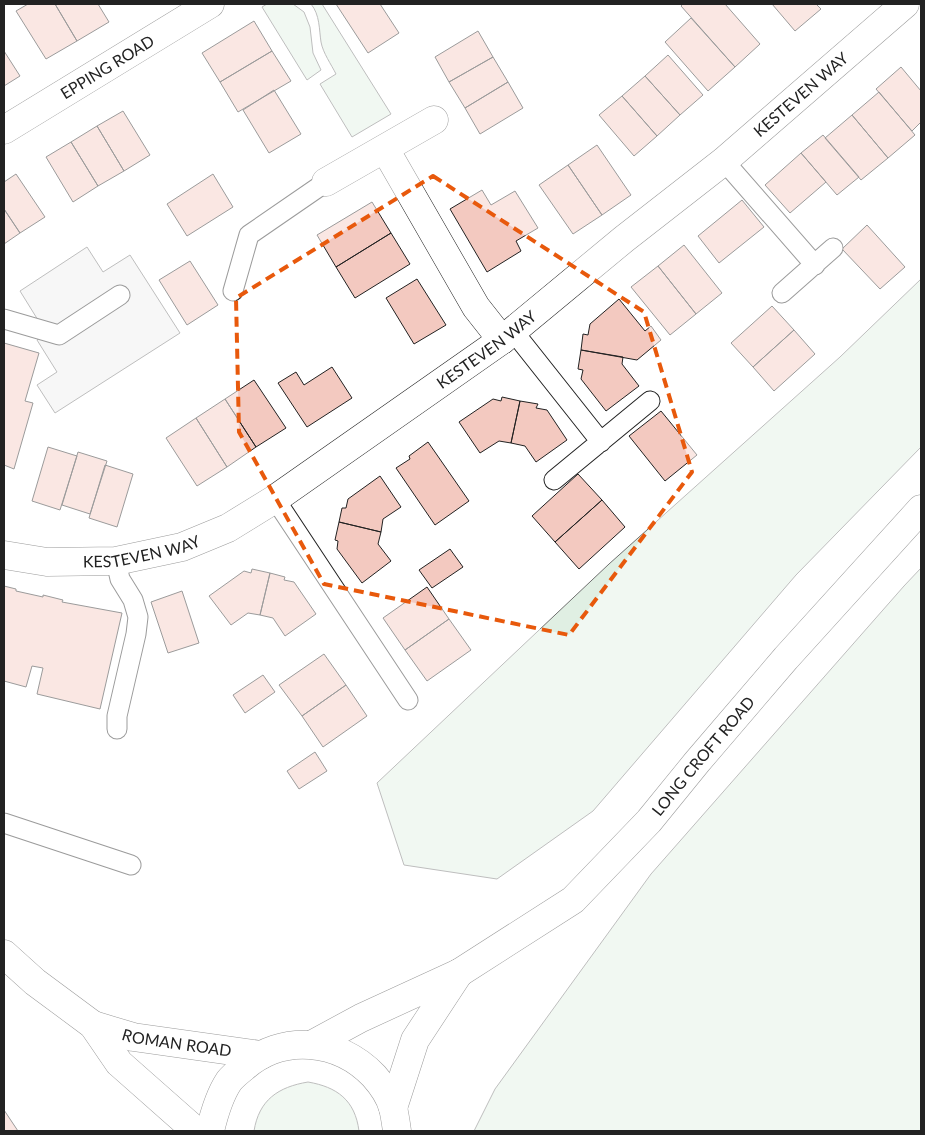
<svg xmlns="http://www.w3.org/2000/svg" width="925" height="1135" font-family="Lato,sans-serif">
  <rect width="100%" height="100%" fill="#fff"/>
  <path fill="#e0efe3" stroke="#6f6f6f" d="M267,4h26l11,8 6,15 3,26 8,17 -14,10 -45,-73z
    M311,4h11l69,110 -39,23 -32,-53 16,-10c-5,-10 -13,-21 -15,-32 -2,-13 -1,-27 -10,-38z
    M921,279v168l-125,128 -203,236 -96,68 -93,-14 -27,-82 232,-219 231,-207z
    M921,568v563h-447l21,-42 156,-215 253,-288z
    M308,1082c29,5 47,18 51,49h-105c5,-31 24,-44 54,-49z"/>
  <path fill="#ededed" stroke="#6f6f6f" d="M87,247l16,25 27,-17 50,78 -125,80 -18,-28 20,-13 -20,-32 9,-7 -26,-42z"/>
  <path fill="#f3c9c0" stroke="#222" d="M28,4h27l22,37 -31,18 -30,-48z
    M55,4h43l11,18 -32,19z
    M336,4h44l19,29 -31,20z
    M683,4h42l35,40 -25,23 -54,-61z
    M772,4h44l5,5 -26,22z
    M691,18l44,49 -27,24 -43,-49z
    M254,21l18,30 -52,31 -18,-29z
    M478,31l15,26 -44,25 -14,-25z
    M4,51l16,25 -16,10z
    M272,51l19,30 -53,31 -18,-30z
    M668,55l35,40 -23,20 -35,-39z
    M493,57l15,25 -43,26 -16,-26z
    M901,67l20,24v31l-9,9 -36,-42z
    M645,76l35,39 -23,21 -35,-40z
    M508,82l15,26 -43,26 -15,-26z
    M274,90l27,44 -32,19 -26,-43z
    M879,92l36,43 -27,23 -36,-43z
    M622,96l35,40 -23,20 -35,-41z
    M123,111l27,44 -26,16 -27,-45z
    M852,115l36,43 -27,22 -36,-42z
    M97,126l27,45 -26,15 -27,-44z
    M823,135l36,42 -22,18 -36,-42z
    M71,142l27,44 -25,16 -27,-45z
    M597,145l34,50 -29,20 -34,-50z
    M801,153l25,29 -36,31 -25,-28z
    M568,165l34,50 -29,19 -34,-49z
    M16,174l29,43 -25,16 -16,-24v-27z
    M213,174l20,33 -46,29 -20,-32z
    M482,190l9,15 24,-14 23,37 -22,13 5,10 -34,21 -37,-63z
    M742,200l22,27 -45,36 -21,-27z
    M372,202l19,31 -55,34 -19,-32z
    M4,209l16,24 -16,11z
    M867,225l38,42 -25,22 -38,-40z
    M391,233l19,31 -55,34 -19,-31z
    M684,245l38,48 -26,21 -38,-48z
    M190,261l28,44 -31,20 -28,-45z
    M658,266l38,48 -26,21 -39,-48z
    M417,279l29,46 -32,19 -28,-46z
    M619,299l26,32 6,-5 10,14 -24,20 -56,-10 2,-16 5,1 2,-11z
    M772,306l22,24 -41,37 -22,-24z
    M794,330l21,24 -41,37 -21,-24z
    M4,343l35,10 -14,48 8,2 -19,66 -10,-4v2z
    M581,350l42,7 -1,7 17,22 -33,25 -25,-32 2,-9 -5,-1z
    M332,367l20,31 -45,29 -29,-44 18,-11 8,13z
    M254,380l32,48 -30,19 -31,-48z
    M502,397l18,4 -9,42 -12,-2 -19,12 -21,-31 34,-23 8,2z
    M225,399l31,48 -29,20 -31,-49z
    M520,401l18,3 -2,4 11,2 20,30 -31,22 -11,-16 -14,-3z
    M661,411l36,44 -32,26 -36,-45z
    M196,418l31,49 -30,19 -31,-48z
    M428,442l41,59 -34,24 -39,-57 14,-9 -1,-3z
    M48,447l29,9 -17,54 -28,-9z
    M78,452l29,9 -17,53 -28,-9z
    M105,465l28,9 -16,53 -28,-9z
    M578,474l24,26 -47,42 -23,-26z
    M380,476l21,31 -18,12 -2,13 -42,-10 3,-14h4l2,-9z
    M602,500l23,27 -46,42 -24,-27z
    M339,522l42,10 -3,12 13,17 -29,22 -25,-34 1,-8 -3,-1z
    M450,549l13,18 -31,21 -13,-18z
    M252,569l18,4 -10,42 -12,-2 -17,12 -22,-29 35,-25 7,2z
    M270,573l15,4 -1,3 10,2 22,32 -31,22 -12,-18 -13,-3z
    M4,586l12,3v2l27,6v-2l20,5 -1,2 60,11 -22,96 -63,-15 6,-26 -11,-2 -6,21 -22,-6z
    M427,587l22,32 -44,31 -22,-32z
    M182,591l17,52 -31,10 -17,-51z
    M449,619l22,31 -44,31 -22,-31z
    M324,654l22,31 -44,31 -23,-31z
    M263,675l12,17 -30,21 -12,-18z
    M346,685l21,31 -44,31 -21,-31z
    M315,752l12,19 -28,18 -12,-18z
    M4,1110l14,21h-14z"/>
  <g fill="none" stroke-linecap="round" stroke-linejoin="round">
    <g stroke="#222" stroke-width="21">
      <path id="lane" d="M724,161l91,104
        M233,291l16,-56 77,-53
        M782,293l51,-45
        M4,319l55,16 61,-40
        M513,331l88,111
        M554,480l96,-79
        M275,499l133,201
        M116,561l4,18 13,21 5,17 -2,17 -19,82v13
        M4,823l127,42"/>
    </g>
    <g stroke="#222" stroke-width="29">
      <g id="street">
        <path id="s1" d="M4,130l206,-126"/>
        <path d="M385,149l91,158 26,33"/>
        <path d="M326,182l108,-62"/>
        <path id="s2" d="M4,555l43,7 69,-1 66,-14 46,-19 47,-29 227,-159 122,-101 100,-78 181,-157"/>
        <path d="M4,954l31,28 58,43 26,38 77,68"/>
        <path id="s3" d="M93,1025l40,12 128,18"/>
      </g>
    </g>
    <g stroke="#222" stroke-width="29">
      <g id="secondary">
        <path id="s4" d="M313,1044l48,-26 98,-45 114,-73 76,-79 48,-59 89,-104 135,-149"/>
        <path d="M393,1108l22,-68 44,-67"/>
        <path d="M210,1131c4,-17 9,-35 19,-50 4,-5 9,-9 14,-13 39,-35 96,-29 131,8 8,9 16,21 19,32 2,8 3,16 4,23"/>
      </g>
    </g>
    <use href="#lane" stroke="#fff" stroke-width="19"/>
    <use href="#street" stroke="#fff" stroke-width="28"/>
    <use href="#secondary" stroke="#fff" stroke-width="28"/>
  </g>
  <path d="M0 0H925V1135H0ZM433,176l211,136 48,160 -123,163 -245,-51 -85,-152 -3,-134z" fill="#fff" fill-opacity=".55" fill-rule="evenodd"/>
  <path fill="none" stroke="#e8590c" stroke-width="4" stroke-dasharray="10 6" stroke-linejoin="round" d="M433,176l211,136 48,160 -123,163 -245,-51 -85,-152 -3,-134z"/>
  <g text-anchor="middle" stroke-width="4" stroke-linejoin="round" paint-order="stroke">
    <g font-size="16" fill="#222" stroke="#fff">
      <text dy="6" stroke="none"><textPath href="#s1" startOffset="121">EPPING ROAD</textPath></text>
      <text dy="6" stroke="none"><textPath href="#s2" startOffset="949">KESTEVEN WAY</textPath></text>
      <text dy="6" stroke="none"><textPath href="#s2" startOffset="544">KESTEVEN WAY</textPath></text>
      <text dy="6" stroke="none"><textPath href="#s2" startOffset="139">KESTEVEN WAY</textPath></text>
      <text dy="6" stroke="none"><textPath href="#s4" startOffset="492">LONG CROFT ROAD</textPath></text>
      <text dy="6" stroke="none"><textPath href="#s3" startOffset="86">ROMAN ROAD</textPath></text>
    </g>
  </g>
  <rect width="925" height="1135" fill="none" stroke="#222222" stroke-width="10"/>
</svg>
